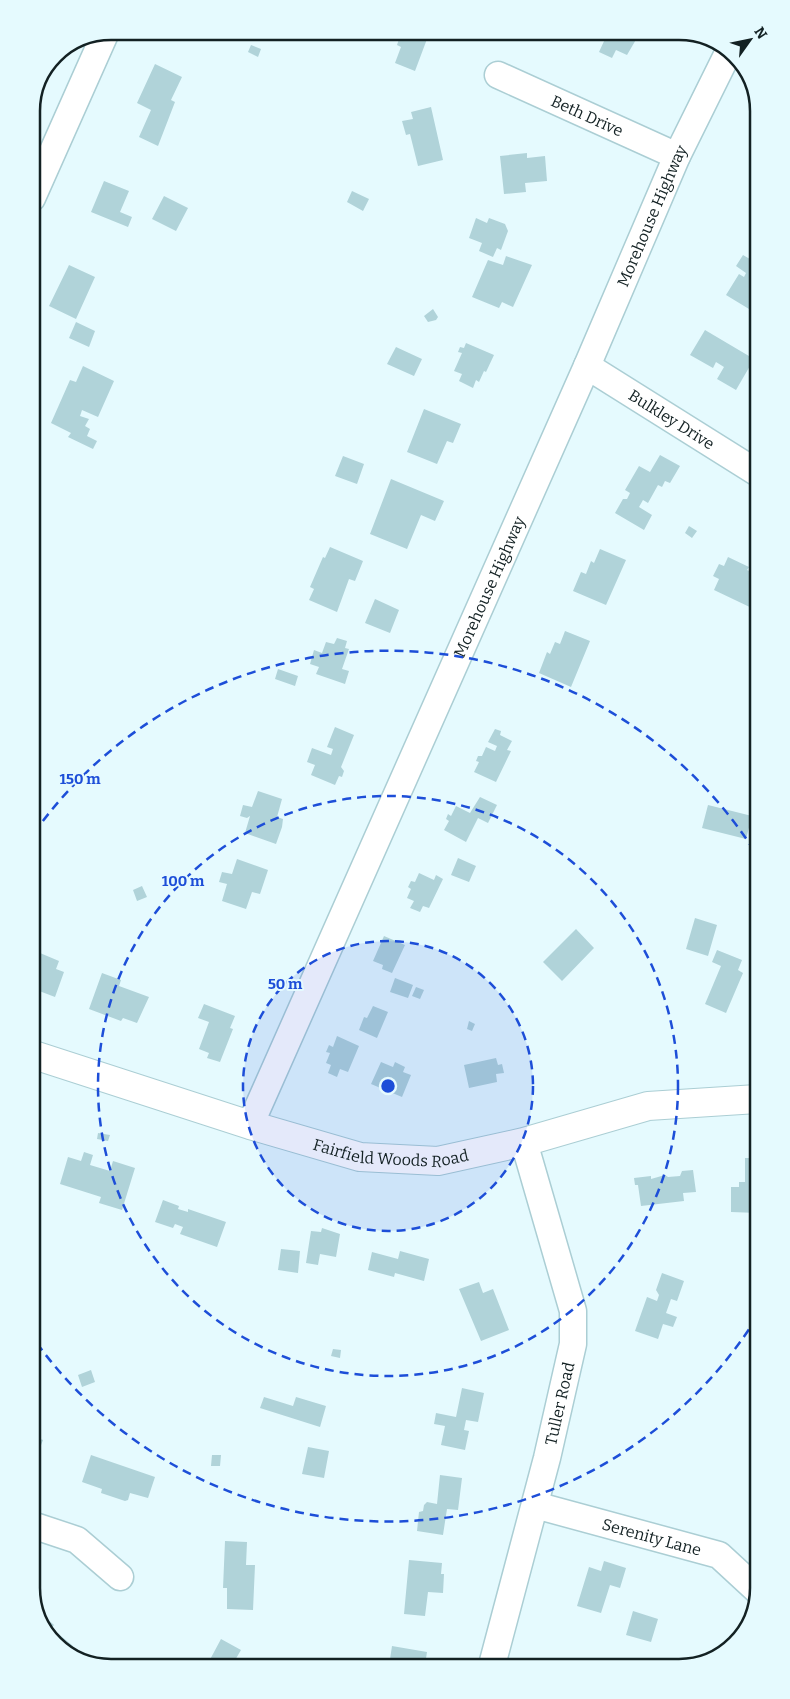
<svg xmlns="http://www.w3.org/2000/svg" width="790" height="1699" font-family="Bitter,serif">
  <rect width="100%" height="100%" fill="#e5fafe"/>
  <path fill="#b0d3d9" d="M395,31h35l-15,40 -20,-8 6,-16 -4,-2 3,-9 -6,-3z
    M591,31h50l-14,24 -11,-5 -4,8 -13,-6 6,-13z
    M251,45l10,4 -3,8 -10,-5z
    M155,64l27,13 -11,23 4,2 -17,44 -19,-9 12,-27 -14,-7z
    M431,107l12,53 -25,6 -8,-32 -4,1 -4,-14 11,-2 -2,-7z
    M527,153v5l18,-2 2,25 -22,2 1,9 -22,2 -4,-38z
    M104,181l25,10 -9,21 12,5 -4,10 -37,-15z
    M352,191l17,8 -6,12 -16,-9z
    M164,196l24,12 -12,23 -24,-12z
    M476,218l11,5 2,-5 16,6 3,7 -7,19 -4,-2 -4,9 -14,-6 3,-8 -13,-5z
    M743,255l12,7v37l-6,10 -23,-14 13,-21 5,3 2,-4 -10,-7z
    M506,256l26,9 -19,42 -11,-5 -3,6 -27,-11 16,-37 15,5z
    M69,265l26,12 -19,42 -27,-13z
    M433,309l5,8 -2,3 -8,2 -4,-6z
    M76,322l19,9 -6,16 -20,-9z
    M705,330l49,29 -18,31 -19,-11 7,-12 -8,-5 -3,6 -23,-13z
    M466,343l28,12 -8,17 -2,-1 -5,11 -3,-2 -3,8 -14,-7 3,-7 -8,-3 8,-18 -4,-1 2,-5 4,1z
    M396,347l26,12 -8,17 -27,-12z
    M83,366l31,15 -16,36 -16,-7 -2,6 9,3 -4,7 5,3 -3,7 10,5 -4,8 -25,-12 3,-4 -20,-10 19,-43 6,2z
    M424,409l37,15 -8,19 -6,-2 -10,23 -30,-12z
    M660,455l20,11 -10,17 -5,-2 -3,6 -4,-2 -10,18 -5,-3 -4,7 13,8 -8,15 -29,-17 8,-14h4l3,-6 -5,-3 14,-24 11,6z
    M343,456l21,8 -7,20 -22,-8z
    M391,479l53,22 -9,20 -14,-6 -14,34 -37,-15z
    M689,526l8,5 -5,7 -7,-5z
    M330,547l33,14 -8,20 -6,-2 -12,33 -28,-12 5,-11 -4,-2 13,-30 2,1z
    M600,549l26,11 -20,45 -33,-14 8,-19 5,2 5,-13 3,2z
    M728,557l21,10 -2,3 9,4v36l-42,-20 5,-11 -6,-3 6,-12 5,2z
    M375,599l24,11 -9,23 -25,-10z
    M565,631l25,10 -19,46 -32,-14 8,-21 3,2 5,-12 5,2z
    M337,638l10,3 -2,7 4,1 -7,20 7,2 -4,13 -29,-10 3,-7 -9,-3 4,-14 8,3 4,-11 8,2z
    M278,669l20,7 -3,10 -20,-7z
    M335,727l19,8 -13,32 3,4 -2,6 -3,-1 -4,9 -24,-10 4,-10 -8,-3 5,-14 19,7 2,-6 -6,-2z
    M495,729l6,2 -1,4 12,6 -5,9 4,1 -15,31 -22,-10 5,-10 -3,-1 2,-5h4l4,-9 9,4 2,-5 -9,-4z
    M258,791l24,8 -5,18 6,2 -1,8 -6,17 -31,-11 5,-17 -3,2 -7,-2 3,-11 9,2z
    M480,797l17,8 -9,18 -10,-5 -12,24 -22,-12 5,-9 -3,-2 2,-5 3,2 5,-10 14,7z
    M708,805l44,11 -6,23 -44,-11z
    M458,858l18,8 -7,16 -18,-7z
    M237,859l31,11 -8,24 -8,-2 -6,17 -24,-8 5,-17 -8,-2 3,-10 10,2z
    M419,873l15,7 2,-5 7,4 -14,29 -6,-2 -3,6 -10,-4 4,-7 -7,-3 4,-9 -3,-2 3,-6 4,1z
    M142,886l5,11 -10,4 -4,-11z
    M695,918l22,7 -9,31 -22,-7z
    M576,929l18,19 -32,33 -19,-19z
    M384,936l21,9 -13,28 -10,-4 1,-4 -10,-4z
    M717,950l25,10 -4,10 5,3 -17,40 -21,-9 16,-38 -9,-4z
    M40,953l19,8 -3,8 8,3 -9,25 -21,-8v-28z
    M102,973l19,7 -2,6 30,11 -12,26 -14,-5 -2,3 -32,-12z
    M395,978l18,7 -5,13 -18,-6z
    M416,987l8,3 -4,9 -8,-3z
    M204,1004l31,12 -5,12 3,1 -13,33 -13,-4 2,-5 -10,-4 10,-27 -11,-4z
    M373,1006l15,6 -11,26 -18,-8 5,-13 3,1z
    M469,1021l6,3 -3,7 -5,-2z
    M337,1036l22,10 -11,26 -8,-3 -3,8 -9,-4 3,-8 -5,-2 4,-10 -4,-1 3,-7 4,2z
    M496,1058l2,7 4,-1 2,9 -8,1 1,8 -28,6 -5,-23z
    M381,1062l12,5 2,-5 10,5 -2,5 8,3 -9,22 -31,-13z
    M98,1133l12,2 -2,6 -11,-2z
    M84,1152l9,3 -3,10 20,6 3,-10 22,7 -13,42 -23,-7 2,-6 -41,-13 8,-27 13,4z
    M745,1158h13v55l-27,-1v-25h8v-5h6z
    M693,1170l3,22 -13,1 1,8 -43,5 -3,-21h-3l-1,-7 17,-2v3l14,-4 3,2 12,-1 2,-5z
    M163,1200l16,6 -1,3 10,3v-3l38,13 -9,25 -37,-13 3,-7 -8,-3 -2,4 -18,-6z
    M322,1228l18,6 -4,23 -16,-3 -2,11 -12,-2 5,-32 10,1z
    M281,1249l19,2 -2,22 -20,-3z
    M400,1251l29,8 -5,22 -29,-8 -1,4 -26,-7 4,-18 26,7z
    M662,1273l22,8 -7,20 -6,-2 -5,14 11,4 -4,10 -10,-3 -5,15 -23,-8 12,-34 10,4 2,-6 -3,-5z
    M479,1282l4,11 10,-4 16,41 -28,11 -22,-52z
    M333,1349l8,1 -1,8 -9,-2z
    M91,1370l4,12 -13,5 -4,-12z
    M462,1388l22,5 -6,29 -12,-2 -2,10 5,1 -4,19 -24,-5 4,-19 -11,-2 2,-11 20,4z
    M264,1397l29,9 3,-9 30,9 -6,21 -60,-19z
    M35,1437l8,3 -8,21z
    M308,1447l21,4 -5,27 -22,-4z
    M91,1455l64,22 -7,21 -18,-5 -2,7 -3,1 -24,-8 1,-4 -20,-7z
    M212,1455h9l-1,11h-9z
    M440,1475l22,3 -4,32 -11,-1 -4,26 -26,-4 2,-19 4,-1 1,-6 3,-3 10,2z
    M225,1541l22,1 -1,23h9l-2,45 -26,-1v-21h-4z
    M409,1560l33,3 -1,11h3l-1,19 -15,-1 -3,24 -21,-2z
    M604,1561l22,7 -6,20 -10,-3 -9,28 -24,-7 12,-39 12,4z
    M36,1609l18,16 -5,6 5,4 2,-3 17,14 -6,7 -5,-2 -26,-37z
    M633,1611l25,8 -7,23 -25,-7z
    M221,1639l20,11 -10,17h-25z
    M392,1646l35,6 -2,13 -36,1z"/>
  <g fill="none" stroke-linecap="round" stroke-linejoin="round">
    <g stroke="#abced4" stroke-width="29">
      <g id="minor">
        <path id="s1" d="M498,75l179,81"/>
        <path d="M32,198l73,-164"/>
        <path id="s2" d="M587,366l169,106"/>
        <path id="s3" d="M250,1125l337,-759 90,-210 52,-105"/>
        <path id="s4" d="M535,1505l184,50 39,36"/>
        <path d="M35,1526l42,14 43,37"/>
        <path id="s5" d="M492,1665l55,-207 26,-114v-33l-49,-169"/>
      </g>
    </g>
    <g stroke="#abced4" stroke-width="30">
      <g id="major">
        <path id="s6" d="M34,1055l216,70 110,32 78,4 86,-19 124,-36 109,-7"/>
      </g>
    </g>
    <use href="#minor" stroke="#fff" stroke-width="26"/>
    <use href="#major" stroke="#fff" stroke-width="28"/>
  </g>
  <circle cx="388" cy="1086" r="145" fill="#1d4ed8" fill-opacity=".12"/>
  <g fill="none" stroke="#1d4ed8" stroke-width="2.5" stroke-dasharray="9 6">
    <circle cx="388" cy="1086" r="145"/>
    <circle cx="388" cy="1086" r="290"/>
    <path d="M757 1317A435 435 0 0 1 36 1342M34 833A435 435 0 0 1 755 852"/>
  </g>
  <g text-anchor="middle" stroke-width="4" stroke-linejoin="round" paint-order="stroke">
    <g font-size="16" fill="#132123" stroke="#e5fafe">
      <text dy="6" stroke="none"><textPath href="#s1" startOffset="98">Beth Drive</textPath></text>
      <text dy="6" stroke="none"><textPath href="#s3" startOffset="994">Morehouse Highway</textPath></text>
      <text dy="6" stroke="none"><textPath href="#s2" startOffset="100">Bulkley Drive</textPath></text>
      <text dy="6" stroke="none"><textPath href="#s3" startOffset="589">Morehouse Highway</textPath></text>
      <text dy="6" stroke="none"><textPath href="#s6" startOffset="372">Fairfield Woods Road</textPath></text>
      <text dy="6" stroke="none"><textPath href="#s5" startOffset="270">Tuller Road</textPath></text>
      <text dy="6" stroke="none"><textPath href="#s4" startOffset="121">Serenity Lane</textPath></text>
    </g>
  </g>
  <path d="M0 0H790V1699H0ZM111 40H679A71 71 0 0 1 750 111V1588A71 71 0 0 1 679 1659H111A71 71 0 0 1 40 1588V111A71 71 0 0 1 111 40Z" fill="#e5fafe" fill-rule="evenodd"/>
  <path fill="none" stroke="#132123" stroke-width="2.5" d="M111 40H679A71 71 0 0 1 750 111V1588A71 71 0 0 1 679 1659H111A71 71 0 0 1 40 1588V111A71 71 0 0 1 111 40Z"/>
  <circle cx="388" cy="1086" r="8" fill="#1d4ed8" stroke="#e5fafe" stroke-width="2.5"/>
  <g font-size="15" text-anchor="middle" font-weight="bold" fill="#1d4ed8" stroke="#e5fafe" stroke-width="4" stroke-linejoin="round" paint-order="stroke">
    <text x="80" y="784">150 m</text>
    <text x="183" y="886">100 m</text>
    <text x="285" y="989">50 m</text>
  </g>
  <g transform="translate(750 40) rotate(57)" stroke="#e5fafe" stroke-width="4" paint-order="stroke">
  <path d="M0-4L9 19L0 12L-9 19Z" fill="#132123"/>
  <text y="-8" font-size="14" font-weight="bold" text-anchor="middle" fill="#132123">N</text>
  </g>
</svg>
